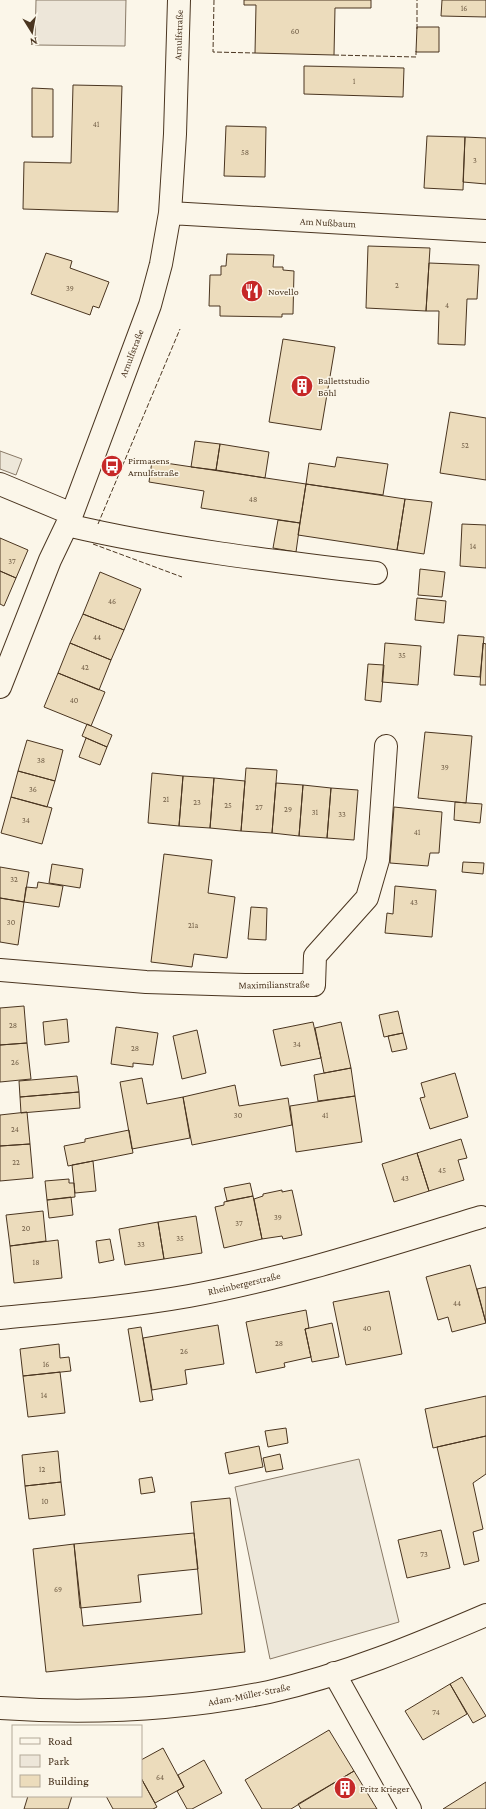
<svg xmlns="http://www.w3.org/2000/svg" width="486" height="1809" font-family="'Crimson Pro',serif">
  <rect width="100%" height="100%" fill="#fbf6e9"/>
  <path fill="#ede6d9" stroke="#887966" d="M36,0h90l-1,46 -90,-1z"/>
  <path fill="#ede7d9" stroke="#887966" d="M0,451l22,8 -6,16 -16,-6z
    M359,1459l40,163 -129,37 -35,-172z"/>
  <path fill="#ecdcbc" stroke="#4a3520" d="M244,0h127v8h-36l-1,47 -79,-2 1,-48h-12z
    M442,0h44v17l-45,-1z
    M417,27h22v25h-23z
    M304,66l100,2 -1,29 -99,-3z
    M73,85l49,1 -4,126 -95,-3 1,-47 47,1z
    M32,88l21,1v48h-21z
    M226,126l40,1 -1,50 -41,-1z
    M427,136l38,1 -2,53 -39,-2z
    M465,137l21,1v46l-23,-2z
    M368,246l62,2 -4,63 -60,-3z
    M46,253l26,8 -2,7 39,14 -10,26 -6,-2 -3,9 -59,-21z
    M227,254l47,1 -1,12h10v3l11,1 -1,43h-11v3l-62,-1v-10h-11l1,-31h11v-9h5z
    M429,263l50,2 -2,34h-10l-2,46 -27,-1 1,-33h-13z
    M283,339l52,8 -14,83 -52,-8z
    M450,412l36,6v62l-46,-7z
    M195,441l25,3 -4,26 -25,-3z
    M220,444l49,8 -4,26 -49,-8z
    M337,457l51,7 -5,31 -77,-11 3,-21 26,4z
    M152,461l154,23 -6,39 -99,-15 3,-17 -55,-9z
    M306,484l99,15 -8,51 -99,-15z
    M405,499l27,3 -8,52 -27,-4z
    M278,520l22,3 -4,29 -23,-4z
    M462,524l24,1v43l-26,-2z
    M0,538l28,12 -12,28 -16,-7z
    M420,569l25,3 -3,25 -24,-2z
    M0,571l16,7 -12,28 -4,-2z
    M100,572l41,17 -17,41 -41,-16z
    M417,598l29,3 -2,22 -29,-3z
    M83,614l41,16 -13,30 -41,-17z
    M458,635l26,2 -4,40 -26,-2z
    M70,643l41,17 -12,30 -41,-17z
    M385,643l36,3 -3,39 -36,-3z
    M483,643l3,1v41h-6z
    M368,664l16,1 -3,37 -16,-2z
    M58,673l47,19 -14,34 -47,-19z
    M87,724l25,11 -5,12 -25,-11z
    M425,732l47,4 -6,67 -48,-5z
    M86,738l21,9 -7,18 -21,-8z
    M27,740l36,10 -8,31 -37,-10z
    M246,768l31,2 -5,63 -31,-2z
    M18,771l37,10 -8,26 -36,-10z
    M152,773l31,3 -4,50 -31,-3z
    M183,776l31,2 -4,50 -31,-2z
    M214,778l31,3 -4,50 -31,-3z
    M276,783l27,2 -4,51 -27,-3z
    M303,785l28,3 -4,50 -28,-2z
    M331,788l27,2 -4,50 -27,-2z
    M11,797l41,11 -10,36 -41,-11z
    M455,802l27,2 -2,19 -26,-3z
    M394,807l48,5 -3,41h-9l-2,13 -38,-3z
    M164,854l48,6 -4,33 27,4 -8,61 -33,-4 -2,13 -41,-5z
    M463,862l21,1 -1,11 -21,-2z
    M52,864l31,5 -3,19 -31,-5z
    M0,867l29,5 -5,30 -24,-4z
    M38,882l25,4 -4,21 -35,-5 2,-15 11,1z
    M395,886l41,4 -4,47 -47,-4 2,-20 6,1z
    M0,898l24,4 -6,43 -18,-3z
    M251,907l16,1 -1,32 -18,-1z
    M24,1006l3,37 -27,2v-37z
    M398,1011l5,22 -19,4 -5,-22z
    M67,1019l2,23 -24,3 -2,-23z
    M313,1022l8,36 -40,8 -8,-36z
    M341,1022l10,46 -27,5 -9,-45z
    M116,1027l42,6 -5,32 -20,-2v4l-22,-3z
    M197,1030l9,43 -24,6 -9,-43z
    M403,1033l4,16 -15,3 -4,-16z
    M27,1043l4,36 -31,3v-37z
    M351,1068l4,28 -37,5 -4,-26z
    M455,1073l13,44 -38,12 -10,-31 5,-1 -4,-14z
    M77,1076l2,16 -59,5 -1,-16z
    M142,1078l5,26 36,-7 7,41 -58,11 -12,-67z
    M235,1085l4,21 49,-8 4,27 -100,20 -9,-48z
    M79,1092l1,16 -59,5 -1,-16z
    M355,1096l7,46 -66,10 -6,-46z
    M27,1112l3,32 -30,2v-31z
    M129,1130l4,23 -65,13 -4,-20 21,-4v-3z
    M461,1139l6,19 -9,2 6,20 -35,11 -12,-38z
    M30,1144l3,34 -33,3v-35z
    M417,1153l12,38 -35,11 -12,-38z
    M93,1161l3,30 -21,2 -3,-28z
    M69,1179v4h5l1,14 -28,3 -2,-19z
    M250,1183l3,13 -26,5 -3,-13z
    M282,1190v2l10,-2 10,45 -19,4 -1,-3 -20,3 -8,-40 9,-3v-2z
    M253,1196l9,43 -38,9 -9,-41 9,-2v-3z
    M71,1197l2,18 -24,3 -2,-18z
    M43,1211l3,30 -36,5 -4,-31z
    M196,1216l6,37 -38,6 -6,-37z
    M158,1222l6,37 -39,6 -6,-36z
    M110,1239l4,21 -15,3 -3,-22z
    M58,1240l4,38 -48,5 -4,-37z
    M470,1265l16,58 -34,9 -4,-15 -10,3 -12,-43z
    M486,1287v36l-9,-34z
    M389,1291l13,63 -56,11 -13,-63z
    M306,1310l3,18 -4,1 6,28 -27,6 1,4 -29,6 -10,-51z
    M332,1323l7,34 -27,5 -7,-33z
    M218,1325l6,39 -39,6 2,14 -35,6 -9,-52z
    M141,1327l12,73 -13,2 -12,-73z
    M59,1344l1,14 9,-1 2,14 -48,5 -3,-27z
    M60,1372l5,41 -37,4 -5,-41z
    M486,1396v40l-53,12 -8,-39z
    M286,1428l2,15 -20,4 -3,-16z
    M486,1436v38l-13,9 10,46 -10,3 6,29 -15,4 -27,-118z
    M259,1446l4,21 -34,7 -4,-21z
    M58,1451l3,31 -36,4 -3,-31z
    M280,1454l3,15 -17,3 -3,-14z
    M152,1477l3,15 -14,2 -2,-15z
    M61,1482l4,33 -36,4 -4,-33z
    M230,1498l15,154 -199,20 -13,-123 41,-5 9,82 119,-12 -11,-112z
    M441,1530l9,38 -43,10 -9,-38z
    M194,1533l4,36 -60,6 3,27 -61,6 -6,-64z
    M462,1677l24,39 -13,7 -23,-39z
    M450,1684l17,30 -44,26 -18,-29z
    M329,1730l25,41 -63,38h-29l-17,-29z
    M163,1748l21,39 -29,16 -14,-25v-18z
    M204,1760l18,33 -30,16h-5l-10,-18 7,-4 -6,-12z
    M354,1771l23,38h-76l-3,-5z
    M141,1778l16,29 -4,2h-40l-7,-13h35z
    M486,1782v27h-43z
    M28,1796h44l-4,13h-44z"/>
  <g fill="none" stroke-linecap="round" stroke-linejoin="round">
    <g stroke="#4a3520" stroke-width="24">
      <path id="minor" d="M170,213l316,18
        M0,484l72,30
        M67,525c102,24 205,36 309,48
        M0,687l50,-127 22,-46 78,-209 11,-41 9,-51 5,-79 4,-134
        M0,970l146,12 99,3h69l1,-29 52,-58 11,-38 8,-114
        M0,1318c63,-6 127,-11 189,-22 99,-18 196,-50 292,-79
        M334,1673l76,136
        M0,1708c89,6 181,2 269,-16 75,-17 147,-47 217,-77"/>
    </g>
    <use href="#minor" stroke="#fbf6e9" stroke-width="22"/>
    <path stroke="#4a3520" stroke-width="1" stroke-dasharray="5 2" stroke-linecap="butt" d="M214,0l-1,52 42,1
      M417,29v-29
      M334,55l82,2v-6
      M98,524l82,-195
      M93,544l89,33"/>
  </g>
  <defs>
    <g id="restaurant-disc" transform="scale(1.15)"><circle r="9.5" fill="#c62828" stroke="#fbf6e9"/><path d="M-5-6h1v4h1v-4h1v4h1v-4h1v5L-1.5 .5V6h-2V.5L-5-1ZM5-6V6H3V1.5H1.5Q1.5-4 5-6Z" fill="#fff"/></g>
    <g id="building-disc" transform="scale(1.15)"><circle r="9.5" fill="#c62828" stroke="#fbf6e9"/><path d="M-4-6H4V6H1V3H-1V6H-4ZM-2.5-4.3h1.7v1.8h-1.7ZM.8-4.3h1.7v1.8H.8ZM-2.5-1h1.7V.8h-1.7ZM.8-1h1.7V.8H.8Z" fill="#fff"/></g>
    <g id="bus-disc" transform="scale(1.15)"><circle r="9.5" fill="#c62828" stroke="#fbf6e9"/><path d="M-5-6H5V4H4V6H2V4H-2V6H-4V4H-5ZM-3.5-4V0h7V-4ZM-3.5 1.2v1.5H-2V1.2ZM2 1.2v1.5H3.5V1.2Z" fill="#fff"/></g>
  </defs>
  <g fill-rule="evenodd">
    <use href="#restaurant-disc" x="252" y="291"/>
    <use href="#building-disc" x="302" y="386"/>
    <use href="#bus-disc" x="112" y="466"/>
    <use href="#building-disc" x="345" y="1788"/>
  </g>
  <g text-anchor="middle" stroke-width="3" stroke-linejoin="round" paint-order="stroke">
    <g font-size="8" fill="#725f47">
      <text x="464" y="11">16</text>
      <text x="295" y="34">60</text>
      <text x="354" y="84">1</text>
      <text x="96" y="127">41</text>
      <text x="245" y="155">58</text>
      <text x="475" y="163">3</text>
      <text x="397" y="288">2</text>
      <text x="70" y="291">39</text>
      <text x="447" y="308">4</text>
      <text x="465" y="448">52</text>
      <text x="253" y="502">48</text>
      <text x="473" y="549">14</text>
      <text x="12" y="564">37</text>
      <text x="112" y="604">46</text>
      <text x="97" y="640">44</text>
      <text x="402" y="658">35</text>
      <text x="85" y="670">42</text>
      <text x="74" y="703">40</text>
      <text x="41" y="763">38</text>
      <text x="445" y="770">39</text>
      <text x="33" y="792">36</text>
      <text x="166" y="802">21</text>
      <text x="197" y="805">23</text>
      <text x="228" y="808">25</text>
      <text x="259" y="810">27</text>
      <text x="288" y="812">29</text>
      <text x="315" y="815">31</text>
      <text x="342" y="817">33</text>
      <text x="26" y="823">34</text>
      <text x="417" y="835">41</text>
      <text x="14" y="882">32</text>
      <text x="414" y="905">43</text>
      <text x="11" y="925">30</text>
      <text x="193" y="928">21a</text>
      <text x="13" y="1028">28</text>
      <text x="297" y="1047">34</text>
      <text x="135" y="1051">28</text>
      <text x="15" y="1065">26</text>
      <text x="238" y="1118">30</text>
      <text x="325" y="1118">41</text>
      <text x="15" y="1132">24</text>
      <text x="16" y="1165">22</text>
      <text x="442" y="1173">45</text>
      <text x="405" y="1181">43</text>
      <text x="278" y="1220">39</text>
      <text x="239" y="1226">37</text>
      <text x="26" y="1231">20</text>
      <text x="180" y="1241">35</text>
      <text x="141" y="1247">33</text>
      <text x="36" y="1265">18</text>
      <text x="457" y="1306">44</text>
      <text x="367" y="1331">40</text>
      <text x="279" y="1346">28</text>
      <text x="184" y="1354">26</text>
      <text x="46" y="1367">16</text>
      <text x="44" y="1398">14</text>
      <text x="42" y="1472">12</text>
      <text x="45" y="1504">10</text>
      <text x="424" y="1557">73</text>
      <text x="58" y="1592">69</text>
      <text x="436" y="1715">74</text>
      <text x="160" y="1780">64</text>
    </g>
    <g font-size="10" fill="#4a3520" stroke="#fbf6e9">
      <text transform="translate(178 35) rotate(-88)" y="4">Arnulfstraße</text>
      <text transform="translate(328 222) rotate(3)" y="4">Am Nußbaum</text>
      <text transform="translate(131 353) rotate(-69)" y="4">Arnulfstraße</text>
      <text transform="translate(274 984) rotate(-1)" y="4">Maximilianstraße</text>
      <text transform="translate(244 1283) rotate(-13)" y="4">Rheinbergerstraße</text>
      <text transform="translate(249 1694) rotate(-11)" y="4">Adam-Müller-Straße</text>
    </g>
    <g font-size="10" fill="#4a3520" stroke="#fbf6e9" text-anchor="start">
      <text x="268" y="295">Novello</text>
      <text x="318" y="384">Ballettstudio<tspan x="318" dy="12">Böhl</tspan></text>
      <text x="128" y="464">Pirmasens<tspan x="128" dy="12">Arnulfstraße</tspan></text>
      <text x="360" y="1792">Fritz Krieger</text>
    </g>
  </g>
  <rect x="12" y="1725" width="130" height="72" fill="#fbf6e9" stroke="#b4a999"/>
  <rect x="20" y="1738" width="20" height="6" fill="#fbf6e9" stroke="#b4a999"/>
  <text x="48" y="1745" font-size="12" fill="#4a3520">Road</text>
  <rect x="20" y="1755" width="20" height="12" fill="#ede6d9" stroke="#b4a999"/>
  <text x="48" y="1765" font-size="12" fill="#4a3520">Park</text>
  <rect x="20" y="1775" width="20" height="12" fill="#ecdcbc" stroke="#b4a999"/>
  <text x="48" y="1785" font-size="12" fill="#4a3520">Building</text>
  <g transform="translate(32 32) rotate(169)" stroke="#fbf6e9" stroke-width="3" paint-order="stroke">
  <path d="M0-3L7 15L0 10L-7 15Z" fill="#4a3520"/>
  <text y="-6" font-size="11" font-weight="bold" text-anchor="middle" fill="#4a3520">N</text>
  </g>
</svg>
